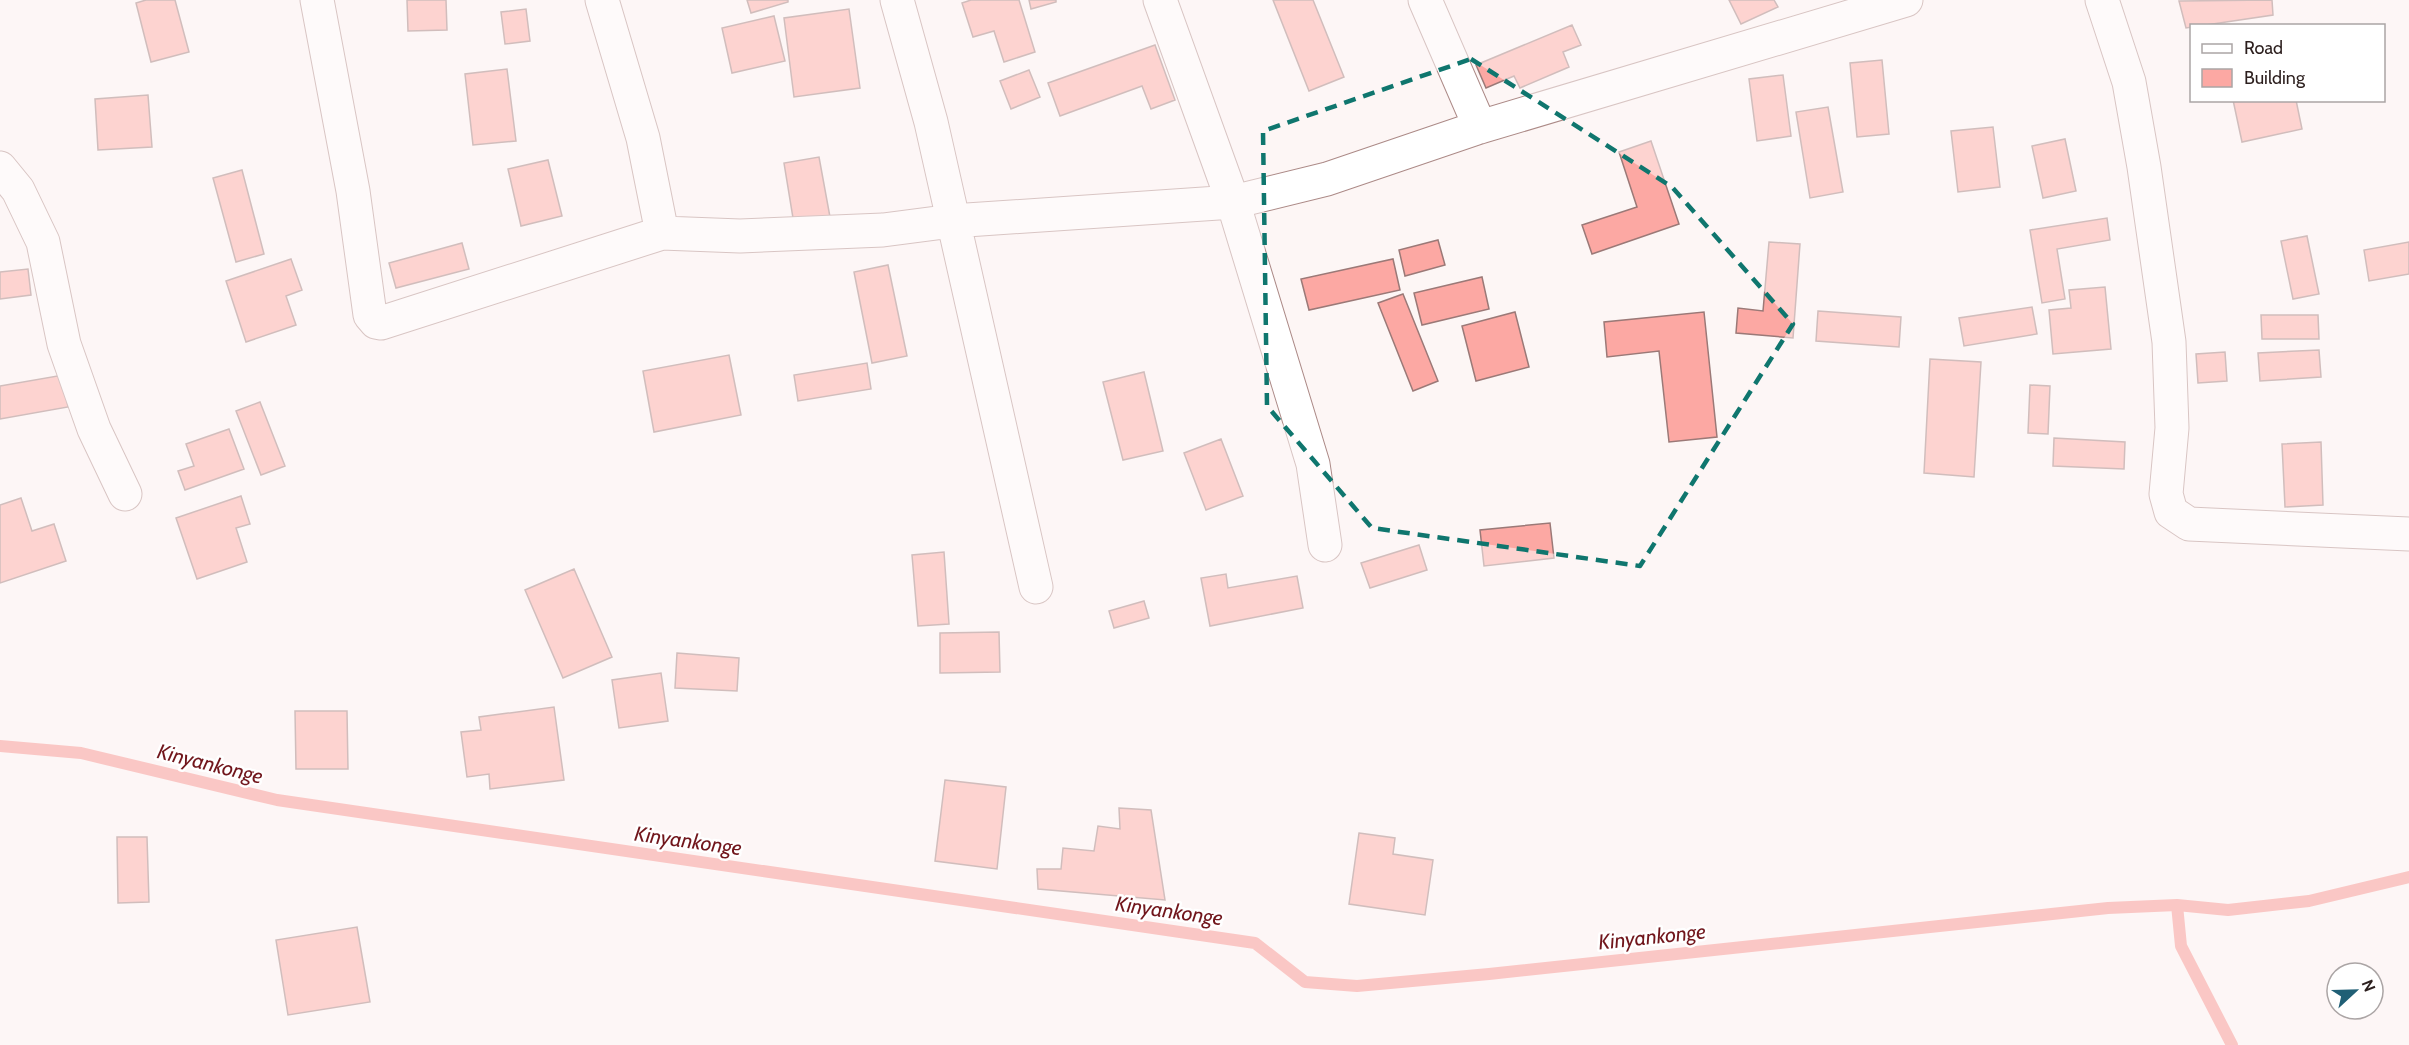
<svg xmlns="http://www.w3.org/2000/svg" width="2409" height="1045" font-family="Cabin,sans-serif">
  <rect width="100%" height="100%" fill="#fdf6f5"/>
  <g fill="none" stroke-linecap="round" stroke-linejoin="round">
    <path stroke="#f68f8a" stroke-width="12" d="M0,746l81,7 196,47 978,143 50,39 52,4 132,-12 619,-66 69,-3 4,41 51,99
      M2177,905l51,5 81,-9 100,-24"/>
  </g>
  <path fill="#fca8a3" stroke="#9b7977" stroke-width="1.5" d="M146,0h29l14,52 -38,10 -15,-59z
    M407,0h39l1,30 -39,1z
    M747,0h41v2l-37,11z
    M971,0h48l16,52 -31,10 -10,-31 -21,6 -11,-34z
    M1029,0h27v2l-25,7z
    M1273,0h40l31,77 -35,14z
    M1729,0h45l4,7 -37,17z
    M2272,0l1,15 -87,13 -7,-27z
    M526,9l4,32 -25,3 -4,-32z
    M849,9l11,79 -66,9 -10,-79z
    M774,16l11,45 -53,12 -10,-45z
    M1572,25l9,20 -18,7 6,15 -49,21 -6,-12 -28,12 -10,-23z
    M1155,45l20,55 -24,9 -9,-23 -82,30 -12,-33z
    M1882,60l7,74 -32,3 -7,-74z
    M507,69l9,72 -43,4 -8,-71z
    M1029,70l11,27 -29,12 -11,-28z
    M1783,75l8,61 -34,5 -8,-62z
    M148,95l4,52 -54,3 -3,-51z
    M2233,100h63l6,29 -60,13z
    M1828,107l15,85 -33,6 -14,-86z
    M1993,127l7,60 -42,5 -7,-61z
    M2065,139l11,52 -33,7 -11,-52z
    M1651,141l28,83 -87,30 -10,-29 55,-18 -18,-55z
    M819,157l11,60 -36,7 -10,-61z
    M548,160l14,56 -41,10 -13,-57z
    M242,170l22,84 -28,8 -23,-84z
    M2107,218l3,22 -53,9 8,50 -23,4 -12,-73z
    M2307,236l12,58 -26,5 -12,-58z
    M1438,240l7,25 -40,11 -6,-26z
    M1769,242l31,2 -7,94 -57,-5 2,-25 25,3z
    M2409,242v32l-40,7 -5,-31z
    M462,243l7,26 -73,19 -7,-25z
    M291,259l11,31 -16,6 10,29 -50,17 -20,-61z
    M1393,259l7,31 -91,20 -8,-31z
    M888,265l19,91 -35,7 -18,-91z
    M28,269l3,26 -31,4v-27z
    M1482,277l7,32 -67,16 -8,-32z
    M2105,287l6,62 -58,5 -4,-44 22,-2 -2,-18z
    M1403,294l35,87 -25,10 -35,-88z
    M2032,307l5,27 -73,12 -5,-28z
    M1818,311l83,6 -2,30 -83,-6z
    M1515,312l14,55 -53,14 -14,-55z
    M1704,312l13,125 -48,5 -10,-91 -52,6 -3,-35z
    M2261,315h57l1,24h-57z
    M2319,350l2,27 -61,4 -2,-28z
    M2225,352l2,29 -29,2 -2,-29z
    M729,355l12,60 -87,17 -11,-61z
    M1930,359l51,3 -7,115 -50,-4z
    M867,363l4,26 -73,12 -4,-26z
    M1144,372l19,79 -40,9 -20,-78z
    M63,375l5,32 -68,12v-33z
    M2030,385l20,1 -2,48 -20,-1z
    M260,402l25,64 -24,9 -25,-64z
    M229,429l15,40 -59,21 -7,-19 16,-5 -8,-22z
    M2054,438l71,4 -1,27 -71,-3z
    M1221,439l22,57 -37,14 -22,-57z
    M2321,442l2,63 -38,2 -3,-63z
    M241,496l9,28 -14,4 11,34 -50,17 -21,-61z
    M21,498l11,33 22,-7 12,37 -66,22v-78z
    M1550,523l4,35 -70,8 -4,-36z
    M1419,545l8,25 -57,18 -9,-25z
    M944,552l5,72 -31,2 -6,-71z
    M574,569l38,88 -49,21 -38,-88z
    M1226,574l2,14 69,-12 6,32 -93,18 -9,-48z
    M1144,601l5,17 -35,10 -5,-17z
    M999,632l1,40 -60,1v-40z
    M677,653l62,5 -2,33 -62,-3z
    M661,673l7,48 -49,7 -7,-48z
    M554,707l10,73 -74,9 -1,-15 -22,3 -6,-45 20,-2 -2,-13z
    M295,711h52l1,58h-52z
    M945,780l61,7 -9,82 -62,-8z
    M1119,808l32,2 14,90 -127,-11 -1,-20h24l2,-21 31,3 4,-25 22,3z
    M1359,833l36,5 -2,16 40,6 -8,55 -76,-11z
    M117,837h30l2,65 -31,1z
    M357,927l13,75 -82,13 -12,-75z"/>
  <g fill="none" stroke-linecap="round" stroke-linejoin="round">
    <g stroke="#ac8a87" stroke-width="35">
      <path id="minor" d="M317,0l36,191 17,124 6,7 5,1 281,-90 78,3 143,-6 69,-9 281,-19 94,-23 153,-52 426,-127
        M602,0l41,138 19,95
        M897,0l34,122 105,465
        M1160,0l73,202 80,262 12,81
        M1425,0l55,127
        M2102,0l27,82 15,85 25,175 3,86 -6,66 5,18 18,12 220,10
        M0,168l18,22 25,52 21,102 30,85 31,65"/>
    </g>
    <use href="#minor" stroke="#fff" stroke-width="33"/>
  </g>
  <path d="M0 0H2409V1045H0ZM1471,59l201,128 121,137 -153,242 -268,-38 -105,-122 -4,-275z" fill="#fdf6f5" fill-opacity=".55" fill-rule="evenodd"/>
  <path fill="none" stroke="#0f766e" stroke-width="4.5" stroke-dasharray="12 8" stroke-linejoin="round" d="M1471,59l201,128 121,137 -153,242 -268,-38 -105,-122 -4,-275z"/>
  <g text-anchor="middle" stroke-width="5" stroke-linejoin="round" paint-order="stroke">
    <g font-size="21" font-style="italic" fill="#71161c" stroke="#fff">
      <text transform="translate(210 764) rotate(14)" y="7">Kinyankonge</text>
      <text transform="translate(688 841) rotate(8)" y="7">Kinyankonge</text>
      <text transform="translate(1169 911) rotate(8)" y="7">Kinyankonge</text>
      <text transform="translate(1652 937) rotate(-6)" y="7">Kinyankonge</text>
    </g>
  </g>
  <rect x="2190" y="24" width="195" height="78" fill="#ffffff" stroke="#aba5a5" stroke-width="1.5"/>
  <rect x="2202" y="44" width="30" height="9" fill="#ffffff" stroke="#aba5a5" stroke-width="1.5"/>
  <text x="2244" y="54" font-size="18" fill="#2c1f1e">Road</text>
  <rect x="2202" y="69" width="30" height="18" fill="#fca8a3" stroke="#aba5a5" stroke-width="1.5"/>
  <text x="2244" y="84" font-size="18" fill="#2c1f1e">Building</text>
  <g transform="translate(2355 991) rotate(68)"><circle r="28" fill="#ffffff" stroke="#aba5a5" stroke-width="1.5"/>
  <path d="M0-4.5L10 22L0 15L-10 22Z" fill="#205f75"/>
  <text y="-9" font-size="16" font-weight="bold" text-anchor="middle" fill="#2c1f1e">N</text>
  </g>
</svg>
